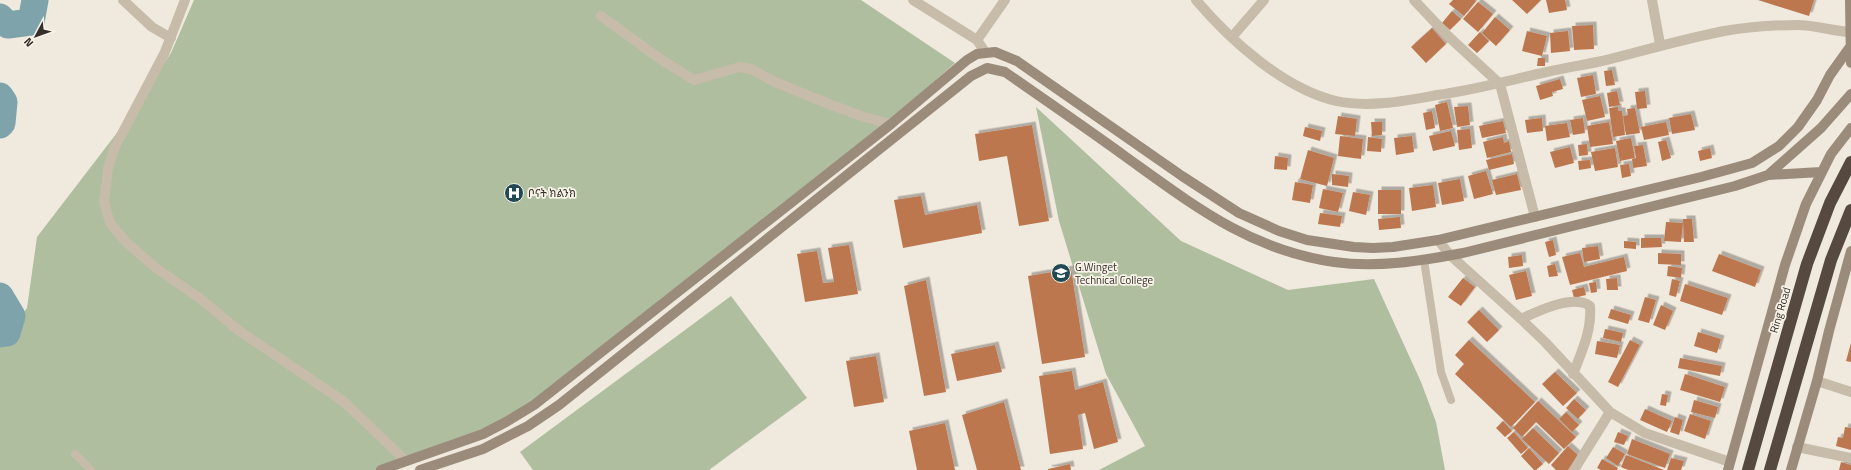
<svg xmlns="http://www.w3.org/2000/svg" width="1851" height="470" font-family="'Titillium Web','Noto Sans Ethiopic',sans-serif">
  <defs>
    <filter id="shadow"><feDropShadow dx="3.5" dy="-3.5" stdDeviation="0" flood-color="#0004"/></filter>
  </defs>
  <rect width="100%" height="100%" fill="#f0e9dd"/>
  <path fill="#afbe9e" d="M194,0h667l94,63 -204,178 -122,95 -137,98 -85,28 -11,8h-396v-126l27,-36 10,-71 86,-112 48,-72z
    M1036,107l145,134 107,49 86,-11 47,103 15,40 9,48h-346l46,-24 -39,-72 -47,-153z
    M731,296l76,102 -98,72h-176l-13,-18z"/>
  <g fill="none" stroke-linecap="round" stroke-linejoin="round">
    <path stroke="#7ea3ab" stroke-width="27" d="M0,17l8,8 23,-3 4,-22
      M0,96l4,6 -2,21 -2,2
      M0,296l12,20 -5,17 -7,1"/>
  </g>
  <path fill="#bc774f" filter="url(#shadow)" d="M1453,0h22l1,1 -12,15 -15,-12z
    M1512,0h29l-14,14z
    M1546,0h19l2,10 -18,3z
    M1758,0h56l-5,16z
    M1478,2l15,12 -15,18 -15,-13z
    M1452,11l9,8 -11,11 -8,-7z
    M1495,17l15,13 -14,16 -14,-13z
    M1593,25l1,24 -20,1 -2,-24z
    M1432,28l14,16 -20,19 -15,-16z
    M1527,31l20,5 -5,20 -20,-5z
    M1568,31l2,20 -19,2 -1,-20z
    M1480,32l9,9 -12,12 -9,-8z
    M1538,58h7v8h-8z
    M1612,70l3,15 -9,1 -2,-15z
    M1593,75l3,19 -15,3 -4,-19z
    M1560,79l3,10 -11,3 1,4 -13,4 -4,-14z
    M1617,91l3,14 -11,2 -2,-14z
    M1645,91l2,17 -10,1 -2,-17z
    M1600,96l5,21 -18,4 -5,-21z
    M1447,102l6,26 -13,3 -5,-26z
    M1468,106l2,19 -13,2 -3,-20z
    M1618,107v4h4l3,24 -12,2 -4,-29z
    M1635,108l5,25 -14,2 -3,-19 5,-1 -1,-6z
    M1432,111l3,17 -9,2 -3,-17z
    M1691,114l4,16 -23,4 -3,-16z
    M1338,116l19,3 -2,17 -20,-2z
    M1542,118l1,13 -16,2 -2,-13z
    M1583,118l2,15 -12,2 -3,-15z
    M1503,121l3,12 -24,5 -3,-12z
    M1371,122h11v13l-10,1z
    M1609,122l4,22 -23,3 -3,-21z
    M1666,122l3,13 -25,5 -3,-13z
    M1567,123l3,14 -23,4 -2,-15z
    M1032,125l17,96 -30,5 -12,-70 -28,5 -4,-27z
    M1305,127l17,4 -2,10 -17,-5z
    M1470,129l2,19 -13,2 -2,-20z
    M1451,131l4,15 -22,5 -4,-15z
    M1340,136l23,3 -2,20 -23,-3z
    M1412,136l2,16 -18,3 -2,-17z
    M1368,137l14,2 -1,13 -14,-1z
    M1503,137l1,6 5,-2 2,11 -24,6 -4,-16z
    M1631,138l4,20 -15,3 -4,-20z
    M1666,140l5,18 -9,3 -4,-19z
    M1587,144l1,11 -9,1 -1,-11z
    M1643,145l4,21 -14,2 -1,-9 4,-1 -2,-12z
    M1570,147l4,16 -19,5 -5,-16z
    M1615,148l3,19 -23,4 -4,-19z
    M1710,148l2,10 -12,3 -2,-10z
    M1308,150l26,8 -7,28 -27,-7z
    M1512,154l2,10 -25,6 -3,-10z
    M1275,156l13,2 -1,12 -13,-1z
    M1590,160l1,8 -12,2 -1,-9z
    M1629,164l2,12 -9,2 -2,-13z
    M1486,171l7,23 -19,5 -6,-23z
    M1332,174l17,2 -1,11 -16,-2z
    M1517,174l4,16 -25,5 -4,-15z
    M1460,179l4,22 -22,4 -4,-22z
    M1295,182l18,3 -3,18 -18,-3z
    M1433,185l3,22 -24,4 -3,-23z
    M1323,189l20,4 -5,19 -19,-4z
    M1378,190h23v24h-23z
    M1353,192l17,3 -4,20 -17,-4z
    M921,196l4,19 52,-10 5,28 -79,15 -9,-48z
    M1320,213l22,3 -2,11 -22,-3z
    M1400,217l1,11 -22,2 -1,-11z
    M1683,219h9l2,23h-10z
    M1666,222l17,1 -2,19 -17,-1z
    M1641,238h20l1,9 -21,1z
    M1553,240l3,15 -7,2 -4,-15z
    M1624,241l12,1v7l-12,-1z
    M849,245l9,49 -53,8 -8,-48 20,-3 6,32 11,-1 -6,-34z
    M1598,246l2,13 -16,3 -2,-14z
    M1580,253l4,14 40,-10 3,14 -57,14 -8,-28z
    M1658,253l23,1v11l-23,-1z
    M1719,254l42,16 -6,17 -43,-16z
    M1522,255l1,11 -14,2 -1,-11z
    M1555,264l3,12 -9,1 -2,-11z
    M1668,266l14,2 -1,10 -14,-2z
    M1071,269l14,88 -43,7 -14,-88z
    M1526,271l6,25 -16,4 -7,-25z
    M1463,278l12,9 -14,19 -13,-9z
    M1617,278l1,12h-11l-1,-11z
    M1672,279l8,2 -4,16 -7,-2z
    M926,280l20,112 -22,4 -20,-110z
    M1596,282l1,10 -6,1 -2,-10z
    M1685,284l43,14 -6,17 -42,-14z
    M1584,287l2,8 -12,3 -2,-8z
    M1645,297l11,3 -7,23 -11,-3z
    M1661,305l12,6 -8,19 -12,-5z
    M1611,309l20,6 -3,9 -20,-6z
    M1479,310l20,20 -12,12 -20,-20z
    M1605,329l18,4 -2,9 -18,-4z
    M1698,332l23,7 -4,14 -23,-7z
    M1469,340l66,62 -24,25 -56,-53 9,-10 -9,-9z
    M1630,340l10,5 -22,42 -10,-5z
    M1597,341l23,4 -3,13 -22,-4z
    M1851,343v19l-5,-1z
    M995,345l7,27 -45,9 -6,-27z
    M876,356l8,46 -30,5 -8,-46z
    M1680,358l42,8 -2,10 -42,-8z
    M1072,371l3,19 28,-8 15,60 -24,7 -9,-36 -7,2 5,34 -33,5 -11,-78z
    M1555,372l22,21 -14,13 -21,-22z
    M1685,374l40,13 -5,15 -40,-12z
    M1662,394l6,1 -2,11 -6,-1z
    M1574,399l12,11 -8,9 -12,-11z
    M1694,400l24,7 -3,11 -24,-6z
    M1538,401l38,36 -12,12 -28,-27 -14,15 -9,-9z
    M1004,402l17,68h-44l-15,-55z
    M1645,409l27,12 -5,11 -27,-12z
    M1566,412l13,13 -7,7 -13,-13z
    M1690,414l21,7 -6,18 -21,-8z
    M1675,417l8,3 -4,15 -9,-3z
    M1503,421l9,10 -7,6 -9,-9z
    M945,423l10,47h-38l-8,-39z
    M1845,427l6,1v22l-15,-4 2,-9 5,1z
    M1533,428l26,25 -10,11 -27,-25z
    M1514,432l14,16 -7,6 -14,-16z
    M1618,432l10,4 -4,9 -10,-3z
    M1632,439l38,15 -5,14 -38,-14z
    M1568,446l12,11 -12,13h-12l-5,-5z
    M1613,447l12,7 -7,12 -12,-8z
    M1529,448l14,16 -7,6h-2l-13,-14z
    M1626,455l38,15h-36l-7,-3z
    M1671,458l13,3 -3,9h-14z
    M1602,459l16,9 -1,2h-16l-4,-2z
    M1841,462l10,3v5h-12z
    M1070,464l1,6h-23v-1z"/>
  <g fill="none" stroke-linecap="round" stroke-linejoin="round">
    <path stroke="#c7bba9" stroke-width="8" d="M1424,260l17,112 10,28
      M75,454l16,16"/>
    <path stroke="#c7bba9" stroke-width="10" d="M123,0l29,27 19,11
      M185,0l-20,52 -51,97 -6,19 -4,34 6,21 16,19 30,26 46,32 36,30 105,71 63,60
      M913,0l64,40 8,12
      M1196,0c34,40 88,89 140,101 33,7 68,0 101,-6 37,-5 73,-15 110,-23 18,-4 36,-7 55,-11 41,-10 81,-22 122,-30 24,-4 50,-6 74,-6 17,0 34,6 52,7
      M1414,0l34,36 52,48 35,133
      M1652,0l8,44
      M601,16l58,42 35,22 46,-13 11,2 24,13 54,22 35,13 27,7
      M1232,37l32,-37
      M977,40l28,-40
      M1438,240l12,15 71,64 24,23 65,70 35,21 85,29
      M1521,319c17,-8 52,-25 69,-13 2,24 -8,45 -17,68
      M1817,381l34,11
      M1797,447l54,11
      M1574,470l36,-58"/>
    <path stroke="#9b8b7b" stroke-width="10" d="M1850,0l1,63
      M1768,175l53,-47 30,-34
      M381,470l102,-36 23,-12 28,-17 357,-281 76,-64 10,-6 18,-2 22,9 165,115 57,37 40,18 28,9 47,7 19,1 20,-1 45,-7 263,-63 51,-14 27,-17 19,-19 19,-27 13,-25 20,-28
      M420,470l63,-21 45,-23 31,-21 412,-329 16,-8 18,4c40,28 81,56 121,85 67,48 124,93 208,105 43,6 86,-1 129,-9l272,-67 33,-11 53,-3
      M1728,470l57,-205 21,-61 25,-50 20,-26
      M1791,470l26,-89 12,-50 22,-80"/>
    <path stroke="#554940" stroke-width="12" d="M1748,470l59,-206 23,-61 21,-41
      M1770,470l61,-210 20,-50"/>
  </g>
  <defs>
    <g id="hospital-disc" transform="scale(1)"><circle r="9.5" fill="#214953" stroke="#f8f3e9"/><path d="M-5-5h3v3.5h4V-5h3V5h-3V1.5h-4V5h-3Z" fill="#fff"/></g>
    <g id="university-disc" transform="scale(1)"><circle r="9.5" fill="#214953" stroke="#f8f3e9"/><path d="M0-5L7-2L0 1L-7-2ZM-4 1L0 2.5L4 1V4Q0 6-4 4Z" fill="#fff"/></g>
  </defs>
  <g fill-rule="evenodd">
    <use href="#hospital-disc" x="514" y="193"/>
    <use href="#university-disc" x="1061" y="273"/>
  </g>
  <g text-anchor="middle" stroke-width="3.5" stroke-linejoin="round" paint-order="stroke">
    <g font-size="11" fill="#352e29" stroke="#f8f3e9" text-anchor="start">
      <text x="528" y="197">ቦናት ክልንክ</text>
      <text x="1075" y="271">G.Winget<tspan x="1075" dy="13">Technical College</tspan></text>
    </g>
    <g font-size="11" fill="#352e29" stroke="#f8f3e9">
      <text transform="translate(1780 310) rotate(-73)" y="4">Ring Road</text>
    </g>
  </g>
  <g transform="translate(36 36) rotate(229)" stroke="#f8f3e9" stroke-width="3" paint-order="stroke">
  <path d="M0-3L7 15L0 10L-7 15Z" fill="#352e29"/>
  <text y="-6" font-size="11" font-weight="bold" text-anchor="middle" fill="#352e29">N</text>
  </g>
</svg>
